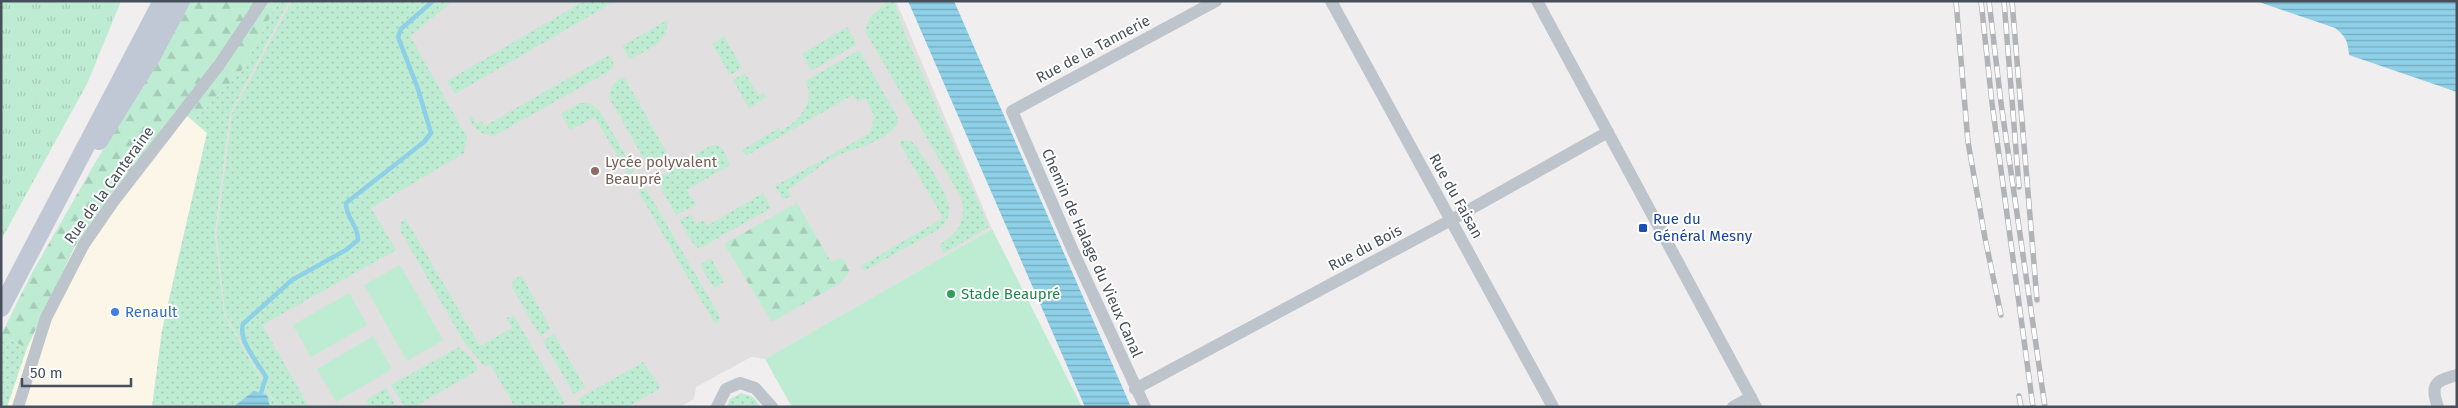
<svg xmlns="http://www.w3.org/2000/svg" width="2458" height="408" font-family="'Fira Sans',sans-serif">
  <defs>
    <pattern id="grass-dots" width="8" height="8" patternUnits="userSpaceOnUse" patternTransform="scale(1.25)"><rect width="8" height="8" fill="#beecd2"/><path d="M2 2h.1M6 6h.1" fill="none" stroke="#a5ccb7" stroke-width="1.8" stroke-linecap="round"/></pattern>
    <pattern id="forest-firs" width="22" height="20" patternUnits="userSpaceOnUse" patternTransform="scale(1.25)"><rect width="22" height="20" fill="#beecd2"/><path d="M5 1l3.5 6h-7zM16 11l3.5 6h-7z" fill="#a5ccb7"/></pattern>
    <pattern id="park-tufts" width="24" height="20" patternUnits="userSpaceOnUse" patternTransform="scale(1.25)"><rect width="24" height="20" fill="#beecd2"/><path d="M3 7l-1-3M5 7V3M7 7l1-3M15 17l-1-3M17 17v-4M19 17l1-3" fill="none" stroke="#a5ccb7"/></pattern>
    <pattern id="water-rules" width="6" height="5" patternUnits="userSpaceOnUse" patternTransform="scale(1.25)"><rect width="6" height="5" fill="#8dd0e7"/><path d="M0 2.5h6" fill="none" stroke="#75abbe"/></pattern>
  </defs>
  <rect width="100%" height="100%" fill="#f0eeee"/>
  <path fill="#fbf6e7" d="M178,107l29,26 -45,197 -10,77h-145l20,-61 48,-100z"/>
  <path fill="#e1dfdf" d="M289,1h607l96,228 -227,130 -14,-2 -55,30 -2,12 -14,8h-403l-53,-93 -9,-80 15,-120z"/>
  <path fill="url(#grass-dots)" d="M279,1h10l-59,113 -15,120 9,80 53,93h-125l10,-77 45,-197 -14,-12 47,-48z
    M292,1h161l-43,35 57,101 -3,16 -93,55 25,42 -134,75 47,82h-31l-53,-94 -8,-79 15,-120z
    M584,1h31l-160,93 -8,-13z
    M884,1h10l11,33 84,193 -45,26 -5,-8c19,-11 27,-24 23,-46l-97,-168 4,-13 16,-14z
    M667,20c3,23 -20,29 -37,39l-8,-13z
    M847,27l10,17 -46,27 -9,-17z
    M724,36l18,32 -12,7 -18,-31z
    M859,50l39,68 -1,7c-13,17 -39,22 -58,30 -19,9 -33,24 -51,34l3,7 -8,4 -8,-14 94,-52 6,-17 -10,-19 -8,4 -4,-7 -107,61 -4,-6 37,-22 2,3c17,-9 36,-29 24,-50z
    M609,55l4,6v8l-119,67c-13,-1 -19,-7 -25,-18l3,-2 5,8 4,-3 4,5z
    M745,73l13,22 6,-2 3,4 -18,11 -16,-28z
    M624,77l43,76 -1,3 -18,10 -38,-67c-2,-12 4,-17 14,-22z
    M580,103h9l11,8 34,59 -5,6 -34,-59 -25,13 -9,-16z
    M903,140l8,1 5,5c9,14 36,51 33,67 -1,7 -5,11 -10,16l-75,42 -3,-5 82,-48 -44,-76z
    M717,145l5,3 8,17 -43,25 9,15 -20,10 -15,-27 -1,-11 50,-31z
    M645,187l75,130 -2,6 -3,1 -77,-133z
    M763,193l8,15 -69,39 -4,1 -4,-3 -15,-25 12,-5 5,9 7,-4 4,6z
    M405,218l75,128 32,-18 -6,-10 8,-2 51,87 -7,4h-43l-25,-43 -6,2 -20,-24 -63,-110v-9z
    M711,258l13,24 -10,6 -14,-23z
    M521,275l30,54 -11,7 -28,-49 1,-6z
    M554,334l31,53 -11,7 -31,-53z
    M1,335l26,13 -20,59h-6z
    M459,347l13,11 6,12 -64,37h-9l-14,-22z
    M643,362l18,26 -34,19h-45l-4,-8z
    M386,388l10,19h-26l-4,-7z
    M741,393l12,4 8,10h-34l3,-8z"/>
  <path fill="url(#forest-firs)" d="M188,1h91l-39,72 -47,48 -15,-13 -103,138 -48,102 -26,-13 32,-64z
    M797,203l34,59 11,-5 8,14 -10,12 -68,39 -48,-78z"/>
  <path fill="url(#park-tufts)" d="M1,1h120l-34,83 -86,156z"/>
  <path fill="#beecd2" d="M992,229l90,178h-290l-27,-48z
    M400,265l43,75 -36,21 -43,-76z
    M349,293l18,32 -56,32 -18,-32z
    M373,336l19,33 -56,33 -19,-33z"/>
  <path fill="url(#water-rules)" d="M908,1h46l177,406h-46z
    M2256,1h201v91l-108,-37c-1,-13 -3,-19 -14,-27z
    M254,391l13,4 3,12h-37z"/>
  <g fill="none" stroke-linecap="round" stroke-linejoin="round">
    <path stroke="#8dd0e7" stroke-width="4.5" d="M261,393l5,-16c-8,-14 -28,-36 -23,-53l49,-44 54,-30 12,-10c1,-13 -13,-24 -12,-37l78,-61 7,-9 -13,-44 -20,-52 3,-8 32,-28"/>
    <path stroke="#bdc4cc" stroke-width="12" d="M1331,1l222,406
      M1537,1l219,406
      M1135,389l316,-169 157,-88
      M18,407l28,-89 38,-74 29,-42 106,-137 43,-64
      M717,407l9,-18 14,-6 15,5 17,19
      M1145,407l-72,-156 -61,-140 204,-110
      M1733,407l18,-10
      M2438,407c-8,-23 -3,-26 19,-32"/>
    <path stroke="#bfc8d4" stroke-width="18" d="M99,141l54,-87 28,-53
      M1,308l161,-307"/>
    <g stroke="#b0b3b8" stroke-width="5.5">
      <path id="rail" d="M1956,1l12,141 17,96 16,77
        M1981,1l11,102 41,304
        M1989,1l12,102 44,304
        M2004,1l15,186
        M2012,1l25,299
        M2019,396l2,11"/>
    </g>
    <use href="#rail" stroke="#fff" stroke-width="4" stroke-dasharray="11" stroke-linecap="butt"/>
  </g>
  <circle fill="#8d6e63" stroke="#fff" stroke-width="2" cx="595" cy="171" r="5"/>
  <rect fill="#1a4fb4" stroke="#fff" stroke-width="2" x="1638" y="223" width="10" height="10" rx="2.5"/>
  <circle fill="#2e9e5b" stroke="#fff" stroke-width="2" cx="951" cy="294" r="5"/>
  <circle fill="#3f7fe0" stroke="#fff" stroke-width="2" cx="115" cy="312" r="5"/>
  <g text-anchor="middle" stroke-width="4" stroke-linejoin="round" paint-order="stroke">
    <g font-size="15" fill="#47505a" stroke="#fff">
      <text transform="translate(1093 49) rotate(-28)" y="5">Rue de la Tannerie</text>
      <text transform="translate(109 185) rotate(-54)" y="5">Rue de la Canteraine</text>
      <text transform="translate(1456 196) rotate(61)" y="5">Rue du Faisan</text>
      <text transform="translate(1365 248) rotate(-28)" y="5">Rue du Bois</text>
      <text transform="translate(1092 253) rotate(66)" y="5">Chemin de Halage du Vieux Canal</text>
    </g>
    <g font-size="15" fill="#785e54" stroke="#fff" text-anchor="start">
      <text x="605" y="167">Lycée polyvalent<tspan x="605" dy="17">Beaupré</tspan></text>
    </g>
    <g font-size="15" fill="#164399" stroke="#fff" text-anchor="start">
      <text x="1653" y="224">Rue du<tspan x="1653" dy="17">Général Mesny</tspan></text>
    </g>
    <g font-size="15" fill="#27864d" stroke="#fff" text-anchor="start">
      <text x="961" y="299">Stade Beaupré</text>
    </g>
    <g font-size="15" fill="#366cbe" stroke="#fff" text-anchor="start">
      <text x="125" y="317">Renault</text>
    </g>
  </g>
  <rect width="2458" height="408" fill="none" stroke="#47505a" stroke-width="5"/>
  <path d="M22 378v8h109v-8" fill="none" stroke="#47505a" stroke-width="2.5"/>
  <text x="30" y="378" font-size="15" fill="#47505a" stroke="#ffffff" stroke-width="4" paint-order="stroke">50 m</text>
</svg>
